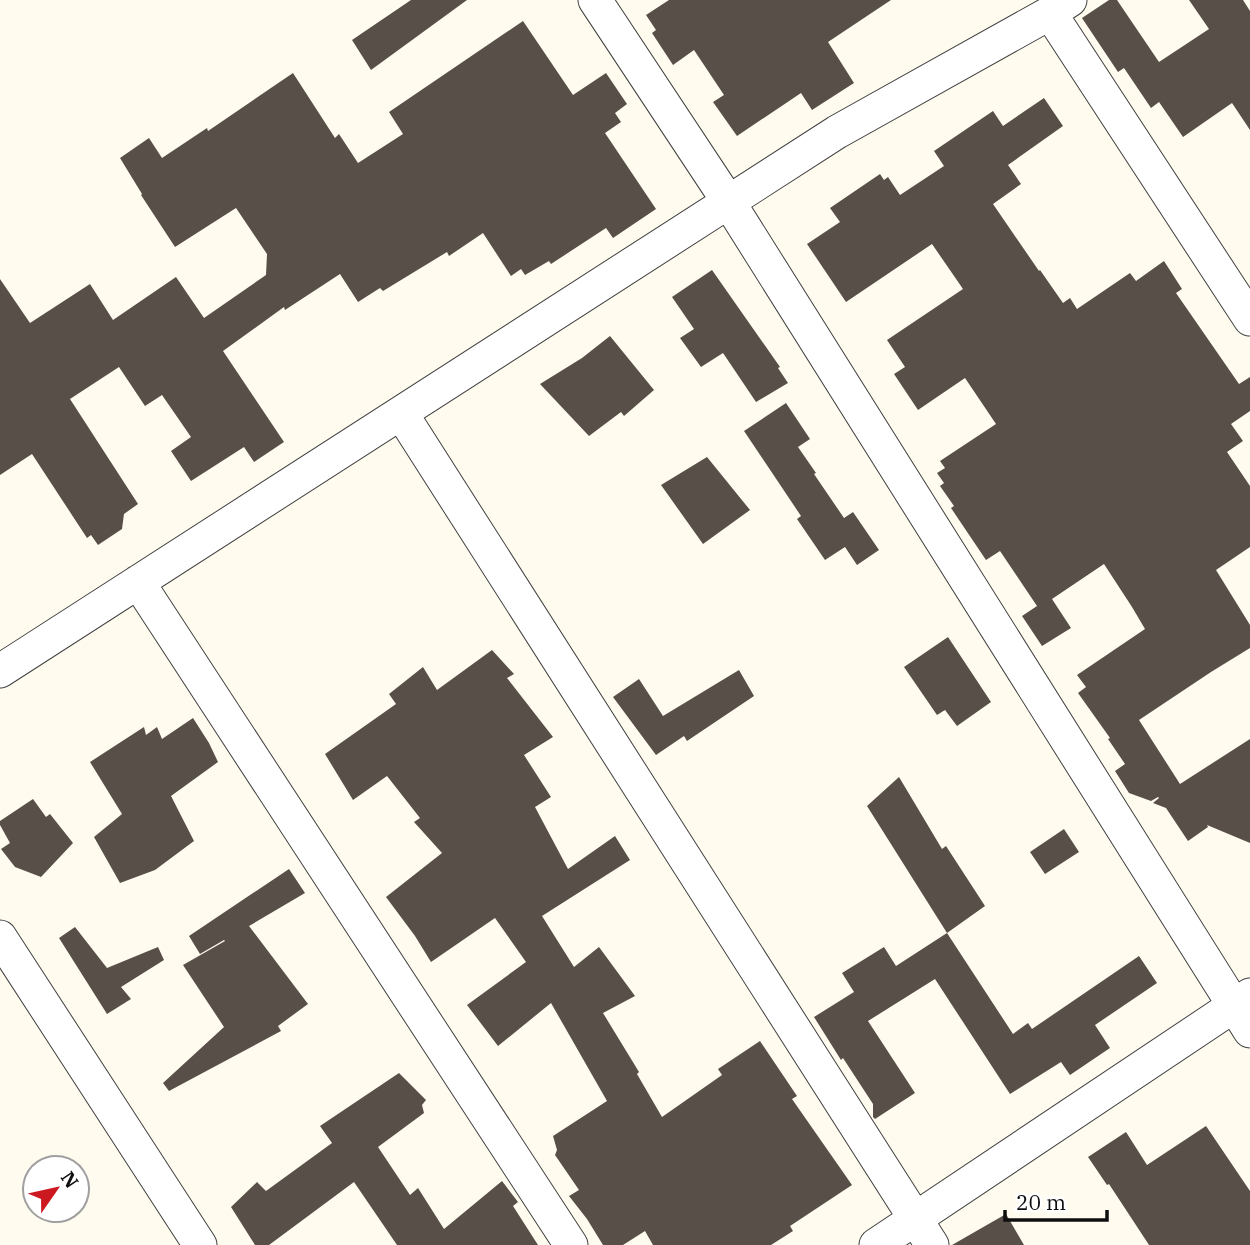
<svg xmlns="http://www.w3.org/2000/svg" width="1250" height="1245" font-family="'IBM Plex Serif',serif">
  <rect width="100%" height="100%" fill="#fffcef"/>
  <path fill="#584f49" d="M411,0h56l-96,70 -19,-30z
    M669,0h222l-63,42 26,41 -42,27 -11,-17 -64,43 -24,-34 11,-7 -30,-45 -21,15 -21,-32 4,-3 -10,-15z
    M1109,0h8l42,62 50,-33 -20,-29h54l7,11v119l-18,-27 -49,34 -24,-35 -8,6 -27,-40 -6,4 -36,-54z
    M523,21l50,74 33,-22 21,31 -12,9 6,9 -16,11 51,76 -43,29 -7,-10 -55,36 -2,-3 -24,14 -4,-6 -10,7 -28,-43 -34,23 -2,-4 -64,39 -3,-3 -22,14 -18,-28 -55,36 -1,-3 -61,44 61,91 -30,20 -10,-15 -53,34 -20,-30 20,-14 -29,-42 -17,11 -26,-39 -49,32 68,105 -14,10 -2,15 -24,16 -7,-10 -4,3 -55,-84 -32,21v-196l30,44 60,-39 23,36 63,-43 28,41 62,-43 1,-21 -31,-46 -61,39 -34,-52 1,-1 -22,-36 29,-20 13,20 45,-30 1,3 85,-58 42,65 4,-4 19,29 45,-29 -14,-22z
    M1044,98l19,28 -55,39 13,19 -28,20 46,67 1,-1 23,33 7,-5 7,11 53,-36 6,8 28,-20 18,28 -6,4 63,91 11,-7v34l-19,13 12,17 -16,11 23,34v61l-34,23 34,55v23l-39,24 -72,48 41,64 70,-45v104l-43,-18 1,2 -20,14 -22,-33 -13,-5 6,-5 -1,-1 -7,4 -22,-8 -14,-22 10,-7 -17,-25 2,-1 -32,-45 8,-6 -9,-12 68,-46 -13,-22 -28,-43 -52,35 19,29 -29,18 -20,-30 15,-10 -37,-55 -14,9 -35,-52 3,-2 -14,-20 4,-3 -7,-10 8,-5 -5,-7 56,-37 -31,-46 -47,32 -24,-36 11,-7 -18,-27 76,-51 -31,-45 -86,58 -39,-58 33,-22 -10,-14 50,-34 4,6 4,-3 12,18 44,-29 -10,-15 59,-40 10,15z
    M712,270l68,97 -2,1 10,15 -32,19 -33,-49 -22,14 -21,-29 14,-9 -22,-32z
    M610,336l44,54 -30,26 -3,-4 -32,24 -49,-52 42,-26z
    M786,403l24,36 -12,8 18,26 -2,1 30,44 9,-6 26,38 -22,15 -12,-18 -20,13 -28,-41 4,-3 -57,-85z
    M707,457l43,53 -47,34 -42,-59z
    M948,637l43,65 -34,24 -12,-16 -8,5 -33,-48z
    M492,650l22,24 -7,4 46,59 -29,18 27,42 -16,10 33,62 47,-33 15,24 -88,56 32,51 25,-20 36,49 -32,17 36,59 -2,2 25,43 60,-42 -4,-6 42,-28 37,55 -5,3 60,86 -62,41 3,5 -22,14h-118l-8,-14 -22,14h-20l-16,-26 -18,-23 10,-6 -24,-35 2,-5 -4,-14 54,-35 -56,-98 -53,43 -31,-41 59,-43 -31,-44 -64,44 -16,-26 -29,-39 56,-44 -28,-31 6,-4 -33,-42 -34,24 -28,-46 71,-50 -7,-10 34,-27 14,23z
    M739,670l15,26 -67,45 -3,-5 -28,19 -43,-58 26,-18 24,37z
    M193,718l16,25 9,19 -47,34 23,45 -39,29 -35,13 -26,-46 28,-23 -32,-52 54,-35 2,8 11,-8 5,12z
    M899,777l43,72 4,-3 39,60 -38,27 -80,-127z
    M33,799l13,18 4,-3 23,29 -32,34 -26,-10 -14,-18 9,-6 -10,-18v-4z
    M1064,829l15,23 -34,22 -15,-22z
    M289,869l16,24 -56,33 59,78 -30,22 3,5 -112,60 -6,-8 61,-56 -41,-62 42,-24 -1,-1 -24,14 -11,-18z
    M75,927l32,41 51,-21 6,13 -43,27 10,12 -24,15 -48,-76z
    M947,933l66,101 15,-11 4,6 107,-73 18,27 -62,42 15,23 -40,27 -9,-13 -51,32 -75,-115 -67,42 47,72 -40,26 -2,-2v-13l-30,-46 -2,2 -27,-43 40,-25 -12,-19 42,-26 12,19z
    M399,1073l27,27 -4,5 2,8 -46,34 32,48 8,-7 26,41 58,-48 16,21 -5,4 25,39h-141l-43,-63 -85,63h-14l-24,-38 26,-25 9,9 66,-48 -12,-17z
    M1206,1126l44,65v54h-101l-40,-61 -2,1 -19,-28 38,-25 21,33z
    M1006,1214l18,31h-72z"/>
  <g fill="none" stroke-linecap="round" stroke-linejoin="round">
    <g stroke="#414141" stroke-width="35">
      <path id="minor" d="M595,0l133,201 522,830
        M1050,13l200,306
        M401,413l531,832
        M138,582l433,663
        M0,671l837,-539 213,-119 20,-13
        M0,937l200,308
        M876,1245l374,-250"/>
    </g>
    <use href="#minor" stroke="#fff" stroke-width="33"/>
  </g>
  <g transform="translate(56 1189) rotate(56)"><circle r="33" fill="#ffffff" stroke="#9f9f9f" stroke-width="2"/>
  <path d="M0-5L12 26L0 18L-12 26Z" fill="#cc181f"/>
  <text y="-10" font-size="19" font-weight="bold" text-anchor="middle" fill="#0e0e0e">N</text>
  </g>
  <path d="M1005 1210v10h102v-10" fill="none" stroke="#0e0e0e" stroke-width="3.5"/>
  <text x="1016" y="1210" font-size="21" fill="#0e0e0e" stroke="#ffffff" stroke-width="5" paint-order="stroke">20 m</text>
</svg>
